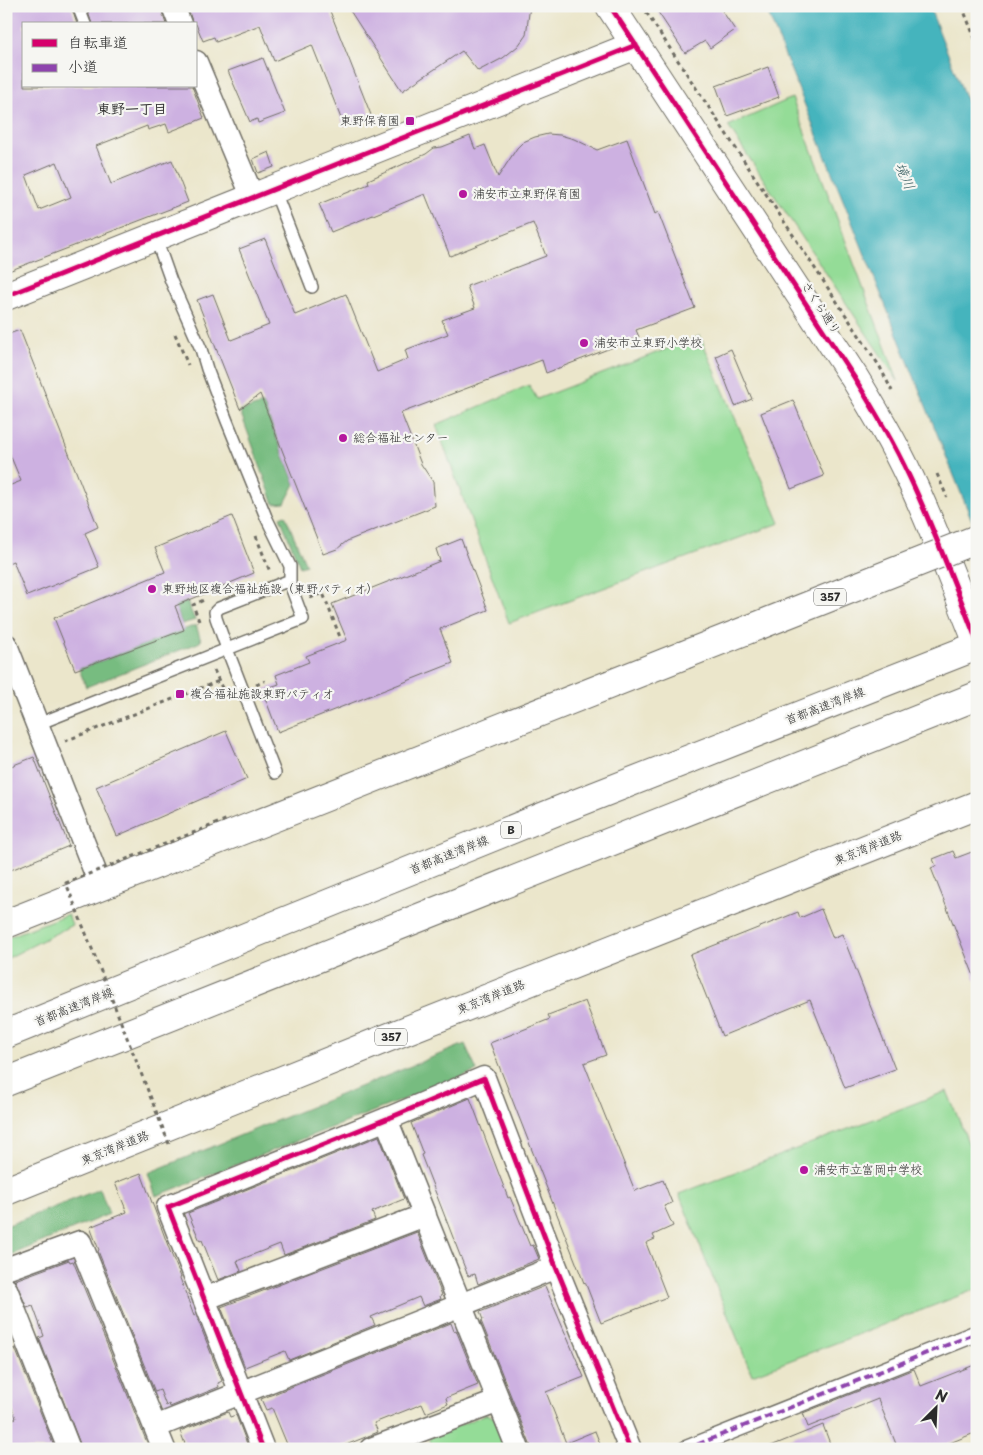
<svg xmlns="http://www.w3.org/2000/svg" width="983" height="1455" font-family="'Playpen Sans','Klee One',sans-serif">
  <rect width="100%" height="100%" fill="#f6f6f2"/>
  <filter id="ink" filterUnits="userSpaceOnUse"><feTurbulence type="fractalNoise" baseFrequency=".02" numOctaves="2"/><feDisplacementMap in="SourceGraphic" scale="10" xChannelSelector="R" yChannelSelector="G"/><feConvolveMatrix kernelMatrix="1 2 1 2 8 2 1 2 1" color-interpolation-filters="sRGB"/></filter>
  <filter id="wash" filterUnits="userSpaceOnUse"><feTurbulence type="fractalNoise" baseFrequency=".0096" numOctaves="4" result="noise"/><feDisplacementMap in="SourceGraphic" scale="20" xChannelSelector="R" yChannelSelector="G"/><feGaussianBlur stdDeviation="1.12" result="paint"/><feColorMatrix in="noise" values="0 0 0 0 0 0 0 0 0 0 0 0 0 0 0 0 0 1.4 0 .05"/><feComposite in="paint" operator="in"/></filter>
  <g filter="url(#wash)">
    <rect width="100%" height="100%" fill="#ebe6cb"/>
    <path fill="#94dc97" stroke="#608461" d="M792,98l106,283 -170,-255z
      M700,336l80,187 -271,100 -73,-198 93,-40 8,14z
      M68,914l4,11 -66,34v-21z
      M947,1091l30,73v125l-225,86 -73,-181z
      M486,1414l9,4 12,31h-74l-4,-11z"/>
    <path fill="#77bc80" stroke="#517456" d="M263,404l32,80 -10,19 -11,1 -34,-93z
      M285,515l21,50 -6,2 -20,-50z
      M187,602l8,18 -13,4 -7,-18z
      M196,625l5,16 -3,2 -112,44 -7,-18z
      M465,1044l12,27 -321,125 -8,-23z
      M100,1189l9,25 -103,43v-31z"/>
    <path fill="#44b4bd" stroke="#387074" d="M765,6h164l48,121v406z"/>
    <g id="blocks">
      <path fill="#cdb1e1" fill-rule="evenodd" d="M6,6h65l6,18h-53v62h168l12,32 -35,14 -3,-8 -18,6 -1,-4 -51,20 15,38 61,-24 16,42 -182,70zM57,162l14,35 -32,13 -13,-35z
        M86,6h74l6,18h-74z
        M187,6h141l43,109 -27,11 -32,-81 -38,16 -14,-36 -44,17 -2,-5 -11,4 -7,-17h-3z
        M347,6h183l-4,29 -8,11 -15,12 -25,13 -16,-20 -60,40z
        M654,6h65l16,24 -25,18 -5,-7 -20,12z
        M263,58l22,55 -27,10 -1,-4 -7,3 -22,-51z
        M768,67l11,30 -52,19 -11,-30z
        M548,134l12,1 14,4 23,11 30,-11 28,75 3,-2 37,96 -59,22 3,7 -93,36 -4,-13 -141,53 20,51 12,18 2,24 -88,35 -10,8 -14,5 -63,-160 -20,15 -43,-109 16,-6 18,46 38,-15 -30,-76 26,-10 30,76 51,-21 31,78 31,-13 -3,-9 43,-16 -6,-14 33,-12 -8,-22 79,-30 -13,-33 -83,33 -25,-62 -94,38 -12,-28 50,-20 -1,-4 58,-26 8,-6 8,-1 28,-11 5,13 10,-4 13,32 19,-29 6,-6 12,-5z
        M269,152l5,15 -16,6 -5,-14z
        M20,330l78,197 -13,6 14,34 -72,29 -14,-35 -7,3v-77l15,-6 -15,-36v-110z
        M731,349l21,50 -17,7 -19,-50z
        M793,400l31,76 -33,13 -30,-76z
        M232,516l22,57 -79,33 9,24 -109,40 -21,-52 111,-46 -10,-24z
        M461,539l27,71 -48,19 13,34 -175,69 -16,-42 17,-6 -3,-9 33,-13 -3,-6 41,-16 -15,-36 108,-43 -4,-12z
        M226,731l21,48 -130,57 -21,-49z
        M34,757l35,89 -63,26v-104z
        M977,850v131h-1l-45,-113 5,-2 -3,-7 20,-8 3,7z
        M821,909l12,29 9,-4 53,135 -50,19 -35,-88 -88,36 -32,-81 108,-43 2,6z
        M585,1001l21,54 -22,8 51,128 28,-11 9,23 -8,3 9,20 -20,9 2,4 -9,4 21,54 -66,26 -16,-41 -1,1 -94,-240 60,-24 -2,-4z
        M470,1098l38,100 2,-1 20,49 3,-1 6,14 -61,25 -3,-10 -7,2 -47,-121 2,-1 -12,-31z
        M379,1136l25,63 -32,13 3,8 -91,35 -4,-11 -43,17 4,10 -23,9 -16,-40 -2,1 -12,-28z
        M141,1173l29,78 11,26 -1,1 14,38 2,-1 26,66 -4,2 1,4 -49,20 -1,-3 -3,2 -6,-16 -5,2 -57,-141 1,-1 -9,-23 37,-15 -12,-29z
        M417,1232l25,63 -2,1 1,3 -18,7 -4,-9 -48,20 4,8 -86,35 -4,-9 -40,16 -24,-60z
        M69,1260l1,2 3,-1 75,184 -8,4h-58l-43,-111 5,-2 -11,-30 -6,2 -12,-28z
        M545,1286l39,91 -38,15 20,51 29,-12 7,18h-70l-51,-128 2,-1 -3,-8z
        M451,1323l3,8 2,-1 22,55 -32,13 2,6 -22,9 -4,-9 -48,19 4,9 -42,17h-47l-17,-41 -6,2 -5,-11z
        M15,1348l40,101h-49v-27l10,-4 -10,-25v-41z
        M977,1364v68l-42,17h-37l-20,-50 -70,28 -5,-14 111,-44 7,17z
        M228,1412l2,5 6,-2 13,34h-62l-7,-18z
        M823,1425l9,24h-66v-1z"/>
    </g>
  </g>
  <g filter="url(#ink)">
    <use href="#blocks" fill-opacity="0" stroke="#6e6c63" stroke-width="1"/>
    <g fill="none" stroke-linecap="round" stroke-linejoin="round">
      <g stroke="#6e6c63" stroke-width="14">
        <path id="service" d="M78,6l7,18
          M274,189l38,98
          M38,724l265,-105 -13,-35v-18l-24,-49 -39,-96 -20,-52 -6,-20 -30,-68 -16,-45
          M275,773l-48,-124 -11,-31 -1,-6 4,-4 71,-28"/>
      </g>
      <g stroke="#6e6c63" stroke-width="19">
        <path id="pedestrian" d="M686,1449l291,-116"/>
      </g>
      <g stroke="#6e6c63" stroke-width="25">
        <path id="minor" d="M173,6l7,18
          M196,62l57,136
          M6,645l95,242
          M386,1119l132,330
          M6,1269l74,-27 84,207
          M6,1289l63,160
          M204,1299l221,-84
          M155,1427l401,-160
          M263,1449l-95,-242 226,-91 90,-38 72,189 74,182
          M371,1449l128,-48"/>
      </g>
      <g stroke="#6e6c63" stroke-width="30">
        <path id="tertiary" d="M610,6l244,371c20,33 40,66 56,101 25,53 45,108 67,163
          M6,296l630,-251"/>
      </g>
      <g stroke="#6e6c63" stroke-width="30">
        <path id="trunk" d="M6,924l678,-269
          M6,1191l376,-151 595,-235"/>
      </g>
      <g stroke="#6e6c63" stroke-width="30">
        <path id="motorway" d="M6,1034l556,-225 415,-163
          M6,1082l971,-386"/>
      </g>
      <path stroke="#6e6c63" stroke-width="3" stroke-dasharray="4 4" stroke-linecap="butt" d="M642,6l238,361 12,24
        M962,6l15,38
        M175,334l13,31
        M937,474l10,23
        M256,536l14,36
        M310,598l13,-5 17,44
        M199,621l-6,-16 11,-5
        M214,670l12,27 4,-2
        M256,685l9,-4
        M65,741l154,-60"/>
      <use href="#service" stroke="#fff" stroke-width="11"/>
      <use href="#pedestrian" stroke="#fff" stroke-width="16"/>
      <use href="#minor" stroke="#fff" stroke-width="22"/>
      <use href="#tertiary" stroke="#fff" stroke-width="28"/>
      <use href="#trunk" stroke="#fff" stroke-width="28"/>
      <use href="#motorway" stroke="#fff" stroke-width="28"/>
      <g stroke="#6e6c63" stroke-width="30" stroke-linecap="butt">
        <path id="trunk-bridge" d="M684,655l293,-116"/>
      </g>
      <path stroke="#6e6c63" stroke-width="3" stroke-dasharray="4 4" stroke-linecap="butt" d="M169,1144l-103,-261 162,-64"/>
      <use href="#trunk-bridge" stroke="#fff" stroke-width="28"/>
      <path stroke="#8e44ad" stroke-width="4" stroke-dasharray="8 4" stroke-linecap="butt" d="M686,1449l291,-116"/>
      <g stroke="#f6f6f2" stroke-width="8">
        <path id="cycleway" d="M610,6l244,371c20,33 40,66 56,101 25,53 45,108 67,163
          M6,296l630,-251
          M263,1449l-95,-242 226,-91 90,-38 72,189 74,182"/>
      </g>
      <use href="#cycleway" stroke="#d6006c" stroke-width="5"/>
    </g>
  </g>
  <g fill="#b5179e" stroke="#f6f6f2" stroke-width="2">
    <rect x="405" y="116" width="10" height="10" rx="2.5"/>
    <circle cx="463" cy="194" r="5"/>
    <circle cx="584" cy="343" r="5"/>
    <circle cx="343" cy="438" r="5"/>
    <circle cx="152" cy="589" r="5"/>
    <rect x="175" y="689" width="10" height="10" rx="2.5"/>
    <circle cx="804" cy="1170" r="5"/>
  </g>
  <g text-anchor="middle" stroke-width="4.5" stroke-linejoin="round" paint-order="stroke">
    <g fill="#f6f6f2" stroke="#686867" stroke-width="1">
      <rect x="814" y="588.5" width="32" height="17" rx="4"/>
      <rect x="501" y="821.5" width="20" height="17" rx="4"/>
      <rect x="375" y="1028.5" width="32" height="17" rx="4"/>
    </g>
    <g font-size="11" font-weight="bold" fill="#2b2b2b">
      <text x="830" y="601">357</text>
      <text x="511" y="834">B</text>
      <text x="391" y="1041">357</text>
    </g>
    <g font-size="12" fill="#2b2b2b" stroke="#f6f6f2" text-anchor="start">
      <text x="400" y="125" text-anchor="end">東野保育園</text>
      <text x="473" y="198">浦安市立東野保育園</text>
      <text x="594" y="347">浦安市立東野小学校</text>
      <text x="353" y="442">総合福祉センター</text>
      <text x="162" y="593">東野地区複合福祉施設（東野パティオ）</text>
      <text x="190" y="698">複合福祉施設東野パティオ</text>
      <text x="814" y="1174">浦安市立富岡中学校</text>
    </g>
    <g font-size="12" fill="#2b2b2b" stroke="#f6f6f2">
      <text transform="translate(821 308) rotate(57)" y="4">さくら通り</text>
      <text transform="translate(825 706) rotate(-21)" y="4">首都高速湾岸線</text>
      <text transform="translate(868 848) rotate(-22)" y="4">東京湾岸道路</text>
      <text transform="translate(449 855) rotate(-22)" y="4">首都高速湾岸線</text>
      <text transform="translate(491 997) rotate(-22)" y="4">東京湾岸道路</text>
      <text transform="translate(74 1007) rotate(-22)" y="4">首都高速湾岸線</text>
      <text transform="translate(115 1148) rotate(-22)" y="4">東京湾岸道路</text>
    </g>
    <g font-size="14" font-weight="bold" fill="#2b2b2b" stroke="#f6f6f2">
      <text x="132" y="114">東野一丁目</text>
    </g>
    <g font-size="14" font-style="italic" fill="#345b5e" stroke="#f6f6f2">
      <text transform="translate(905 176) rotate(67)" y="5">境川</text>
    </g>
  </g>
  <rect width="983" height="1455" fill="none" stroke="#f6f6f2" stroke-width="25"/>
  <rect x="22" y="22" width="175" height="65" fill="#f6f6f2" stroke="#a5a5a2"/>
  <rect x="32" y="39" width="25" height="8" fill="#d6006c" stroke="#a5a5a2"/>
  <text x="68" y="48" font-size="15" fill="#2b2b2b">自転車道</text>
  <rect x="32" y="64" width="25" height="8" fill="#8e44ad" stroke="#a5a5a2"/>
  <text x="68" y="72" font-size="15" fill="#2b2b2b">小道</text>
  <g transform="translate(936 1408) rotate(24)" stroke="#f6f6f2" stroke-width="4" paint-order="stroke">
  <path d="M0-4L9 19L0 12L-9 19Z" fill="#2b2b2b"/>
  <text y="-8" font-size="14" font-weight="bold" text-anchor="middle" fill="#2b2b2b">N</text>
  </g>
</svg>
